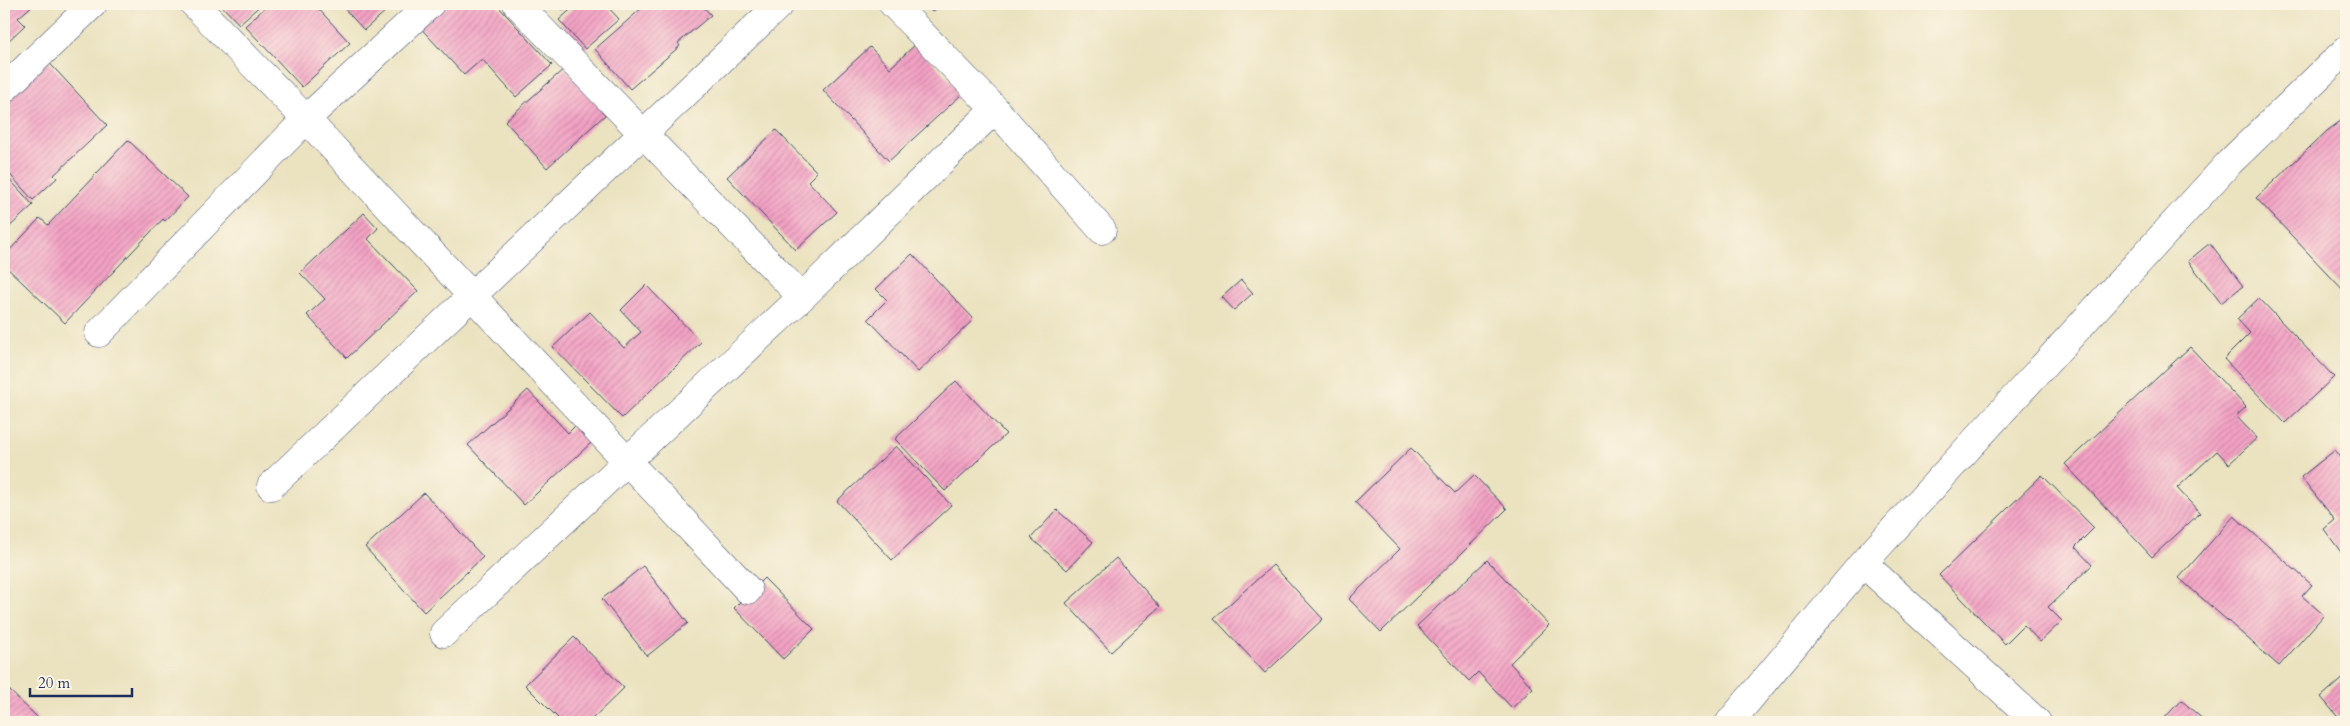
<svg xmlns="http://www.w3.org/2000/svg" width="2350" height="726" font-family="Cardo,serif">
  <defs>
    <pattern id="building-hatch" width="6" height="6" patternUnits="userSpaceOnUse" patternTransform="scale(1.25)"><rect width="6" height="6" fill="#f4a2c4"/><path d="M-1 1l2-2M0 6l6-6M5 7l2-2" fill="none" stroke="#c584a2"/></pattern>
  </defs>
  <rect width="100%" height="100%" fill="#fcf5e5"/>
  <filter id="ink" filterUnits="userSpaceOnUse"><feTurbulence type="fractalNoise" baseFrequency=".02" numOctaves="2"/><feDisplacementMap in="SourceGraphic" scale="10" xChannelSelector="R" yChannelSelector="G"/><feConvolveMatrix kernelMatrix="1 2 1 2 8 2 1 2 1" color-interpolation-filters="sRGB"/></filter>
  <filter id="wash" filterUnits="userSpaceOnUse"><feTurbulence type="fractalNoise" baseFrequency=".0096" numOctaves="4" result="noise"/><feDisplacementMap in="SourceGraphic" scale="20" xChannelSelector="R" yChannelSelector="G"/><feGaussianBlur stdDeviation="1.12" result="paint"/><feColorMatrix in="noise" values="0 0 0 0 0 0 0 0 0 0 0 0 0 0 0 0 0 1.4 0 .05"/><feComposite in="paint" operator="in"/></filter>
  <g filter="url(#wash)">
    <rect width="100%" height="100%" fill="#ebe2c0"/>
    <g id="blocks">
      <path fill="url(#building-hatch)" d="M4,4h30l-16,14 7,7 -21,20z
        M220,4h42l-23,20z
        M269,4h45l36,39 -48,44 -57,-61z
        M340,4h54l-30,26z
        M437,4h59l56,61 -36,32 -34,-38 -18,16 -48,-52z
        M557,4h13l-7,6z
        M577,4h28l14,15 -34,30 -26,-29z
        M640,4h61l10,11 -33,28 2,3 -50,43 -35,-40 48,-42z
        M925,4h17l-10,8z
        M916,44l46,50 -73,67 -66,-71 47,-43 20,21z
        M43,56l64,69 -53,50 3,3 -24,22 -29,-32v-76z
        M565,68l41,46 -59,54 -42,-47z
        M2346,117v176l-90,-95 71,-67z
        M776,130l41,42 -9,9 29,31 -41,38 -69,-73z
        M128,140l60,57 -23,24 -2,-2 -98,104 -61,-58v-9l36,-38 8,7z
        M4,173l29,32 -29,27z
        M364,213l14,15 -10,11 50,52 -71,67 -40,-43 18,-16 -25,-26z
        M2210,243l33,43 -22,17 -33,-42z
        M912,254l62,65 -56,53 -50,-53 19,-19 -11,-11z
        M1241,280l12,13 -19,17 -12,-13z
        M646,285l55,57 -79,76 -69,-71 37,-35 34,36 17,-16 -20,-22z
        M2259,298l75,79 -49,46 -61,-64 26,-26 -13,-14z
        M2190,347l56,60 -10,9 21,22 -28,26 -12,-13 -40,37 23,25 -48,44 -87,-93z
        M956,381l50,53 -61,57 -50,-52z
        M528,390l40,43 7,-7 16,17 -67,62 -56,-60z
        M896,446l55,59 -59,55 -55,-59z
        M1411,448l44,45 19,-18 33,34 -126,123 -32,-33 51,-50 -45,-47z
        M2335,450l9,11 2,-1v99l-22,-30 11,-9 -34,-43z
        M2042,475l52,53 -19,19 17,18 -44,42 14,14 -22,21 -16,-17 -19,19 -66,-69z
        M424,493l59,64 -59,55 -59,-65z
        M1057,510l36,32 -26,28 -36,-32z
        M2234,516l78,69 -10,11 22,19 -45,51 -100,-88z
        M1116,558l44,49 -49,45 -45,-49z
        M1487,560l62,65 -39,38 23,25 -21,20 -34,-36 -9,9 -52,-55z
        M1273,565l50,54 -58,54 -51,-55z
        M643,566l45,57 -41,33 -45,-57z
        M764,578l50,51 -31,30 -49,-51z
        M574,637l50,51 -35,34h-27l-37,-37z
        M2346,675v47h-4l-21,-25z
        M4,685l34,33 -4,4h-30z
        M2181,700l25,22h-45z"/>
    </g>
  </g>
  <g filter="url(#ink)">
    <use href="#blocks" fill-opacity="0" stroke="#3a4a6d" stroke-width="1"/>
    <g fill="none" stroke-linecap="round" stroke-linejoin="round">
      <g stroke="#3a4a6d" stroke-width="29">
        <path id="minor" d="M194,4l112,115 442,471
          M517,4l285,293
          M893,4l102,105 107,121
          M4,89l89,-85
          M99,333l207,-214 124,-115
          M271,486l509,-482
          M1863,563l174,159
          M444,633l358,-336 193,-188
          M1730,722l133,-159 367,-401 116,-112"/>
      </g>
      <use href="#minor" stroke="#fff" stroke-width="28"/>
    </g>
  </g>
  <rect width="2350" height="726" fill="none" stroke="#fcf5e5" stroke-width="20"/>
  <path d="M30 688v8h102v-8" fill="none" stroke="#1b2f5e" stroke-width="2.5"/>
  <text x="38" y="688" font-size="15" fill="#1b2f5e" stroke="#fcf5e5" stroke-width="4" paint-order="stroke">20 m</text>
</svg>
